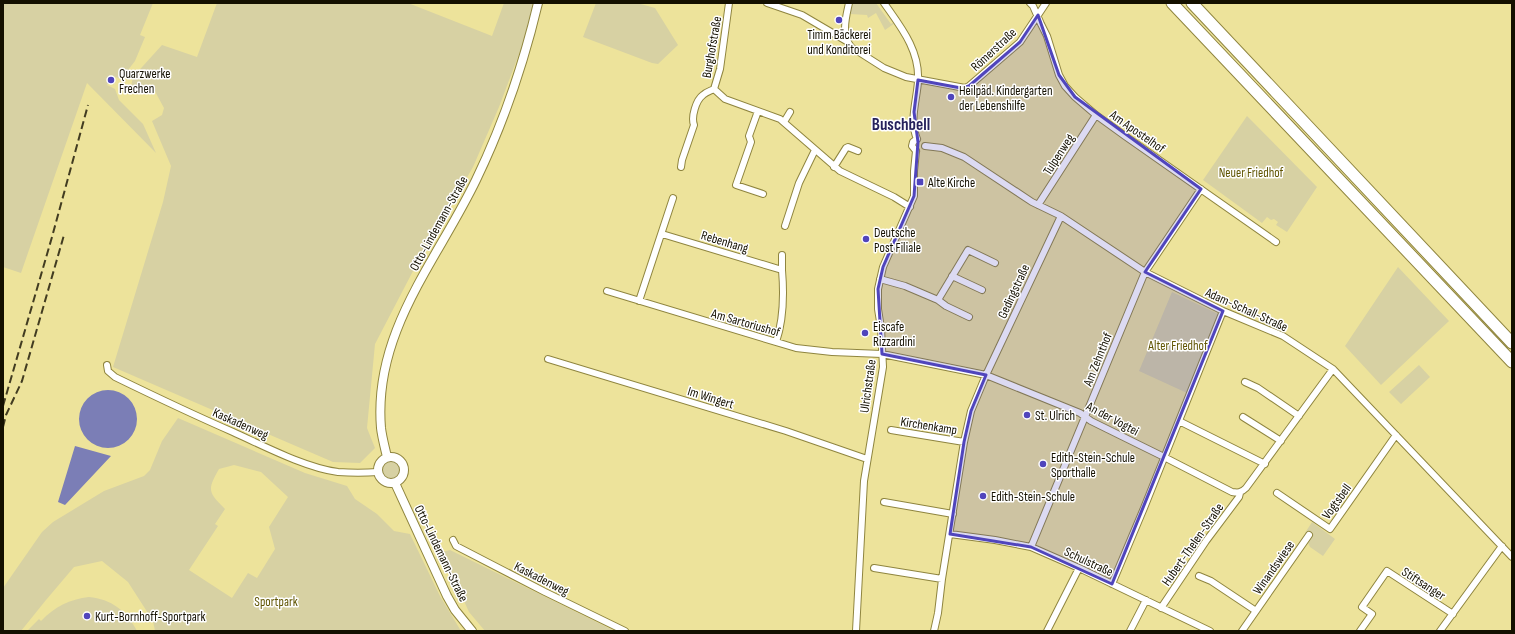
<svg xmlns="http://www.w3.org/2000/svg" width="1515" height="634" font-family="'Sofia Sans Condensed',sans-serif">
  <rect width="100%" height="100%" fill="#ede39b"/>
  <path fill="#d7d1a3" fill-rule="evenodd" d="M3,3h150l-13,32 5,2 -10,24 -14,18 -8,-3 -6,9 8,4 4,11 24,24 13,29 -69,-70 -66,190 -18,-6z
    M217,3h191l84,33 12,-33h27l2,2 -11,41 -23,61 -26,60 -61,106 -37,71 -8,84 8,20 -15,15 -27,-1 -220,-95 50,-165 8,-36 -19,-45 10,-6 2,-7 -13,-24 -21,7 3,-14 29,-32 35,12z
    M596,3h41l18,5 23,37 -20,19 -6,-1 -69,-26z
    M853,3h23l15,21 3,-2 1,1 -10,7 -9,-17 -8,5 -1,-3 -17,-1z
    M1247,116l70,71 -30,45 -11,-7 2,-3 -4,-3 -3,1 -4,-3 -5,6 -59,-43z
    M1398,267l51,54 -68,64 -36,-39z
    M1172,292l46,22 -31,79 -48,-22z
    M1419,365l11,12 -29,27 -12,-12z
    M178,418l127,55 42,13 8,13 22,15 17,17 16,3 30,62 21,35h-306l-2,-10 -25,-39 -26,-21 -28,6 -28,33 -25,31h-18v-43l39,-56 11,-10 51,-31 40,-15 6,-6 12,-29zM234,465l27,7 27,25 -19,30 6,22 -18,29 -9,-5 -16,25 -43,-28 29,-44 -3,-2 10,-15c-17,-17 -18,-19 -6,-40z
    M382 470a9 9 0 1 1 18 0a9 9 0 1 1-18 0Z
    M1312,522l23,17 -12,17 -13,-9 -2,-4 3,-7 -6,-3z
    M450,550l165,81h-130l-16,-19 -27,-60z
    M89,597c22,2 38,14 48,34h-110l12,-12 2,2c13,-14 29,-22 48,-24z"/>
  <path fill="#7b7eb6" d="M79 419a29 29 0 1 1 58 0a29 29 0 1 1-58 0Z
    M75,446l36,10 -46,49 -7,-3z"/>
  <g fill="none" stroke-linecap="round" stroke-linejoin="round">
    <g stroke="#8f853f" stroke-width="8">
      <path id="street" d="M729,3l-9,66 -6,20 11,10 55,20 60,52 54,26 16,10
        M767,3l35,12 46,27
        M849,3c-3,14 -8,31 2,44l33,21 22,9 59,11 4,-2 51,-44 26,-39
        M884,3c16,23 36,47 34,78 -1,19 -9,39 -1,58
        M1030,3l3,3 8,18 6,12 12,39 6,11 10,11 21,18 29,21 151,106
        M758,111l-9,25 2,6 -15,43 27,9
        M784,122l6,-10
        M925,146l17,2 22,9 68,45 29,14 84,56 78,39 60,25 50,33 179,188
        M916,151l-4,-5 1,-4 4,-3
        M681,167l1,-7 12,-35c-3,-8 2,-25 9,-30 3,-3 7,-4 11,-6
        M834,167l12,-19 2,-1 10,4
        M1038,205l58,-90
        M785,226l14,-43 16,-33
        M662,234l120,36c2,24 2,49 -6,72
        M782,270v-15
        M952,276l30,14
        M880,279l25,7 33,14 30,-50 27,13
        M607,291l189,57 36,4 50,2 104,21 94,38 11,8 73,36 68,35c6,1 9,1 14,-4l87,-119
        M938,300l8,6 23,11
        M639,301l34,-103
        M548,359l238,72 81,28
        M107,365l1,6 7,6c39,19 79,38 118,55 31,14 73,36 105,40 14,1 26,1 40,0
        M1245,382l13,6 41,28
        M1243,417l38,24
        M1179,421l86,43
        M891,430l73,12
        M1277,493l53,36 66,-94
        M884,502l69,12
        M950,534l45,6 36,7 48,21 131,63
        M453,540l3,6 89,46 80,39
        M1031,547l114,-275 56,-83
        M874,568l68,11
        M1199,576l12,5 45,30
        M1112,584l32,-76 79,-197
        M1161,608l45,-67 33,-44 1,-4
        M856,631l8,-150 19,-114 -2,-39 -3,-19v-20l5,-22 31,-71v-25l2,-20
        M934,631l4,-18 4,-34 22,-137 7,-31 15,-36 75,-159
        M1047,631l32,-63
        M1130,631l16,-31
        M1242,631l67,-96
        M1360,631l12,-17 -10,-7 25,-36 66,43
        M1440,631l62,-85"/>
    </g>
    <g stroke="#8f853f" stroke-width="10">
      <path id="secondary" d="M378 470a13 13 0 1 1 26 0a13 13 0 1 1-26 0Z
        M387,457c-2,-9 -5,-20 -6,-29 -8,-96 56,-167 95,-248 28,-58 47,-114 62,-177
        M395,483l52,113 8,14 17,21"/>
    </g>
    <g stroke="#8f853f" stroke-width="13">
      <path id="highway" d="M1172,3l340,359
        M1192,3l320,340"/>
    </g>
    <use href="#street" stroke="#fff" stroke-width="6"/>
    <use href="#secondary" stroke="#fff" stroke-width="8"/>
    <use href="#highway" stroke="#fff" stroke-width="11"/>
    <path stroke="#423c21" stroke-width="2" stroke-dasharray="8 4" stroke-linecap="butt" d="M3,406l49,-169 36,-132
      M3,427l3,-12 16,-34 42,-146"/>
  </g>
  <path fill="#5045bc" fill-opacity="0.2" stroke="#5045bc" stroke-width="3" stroke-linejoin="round" d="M1038,15l21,60 16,22 126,92 -56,83 78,39 -111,273 -81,-37 -81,-13 14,-92 7,-31 15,-36 -104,-21 -4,-65 5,-22 31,-71 4,-54 -4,-30 4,-32 43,8 8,-2 51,-44z"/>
  <g fill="#5045bc" stroke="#fff" stroke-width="1.5">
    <circle cx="839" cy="20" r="4"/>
    <circle cx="111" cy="80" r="4"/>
    <circle cx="951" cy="97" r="4"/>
    <rect x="916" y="178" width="8" height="8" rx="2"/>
    <circle cx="866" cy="239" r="4"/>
    <circle cx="865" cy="333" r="4"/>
    <circle cx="1027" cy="415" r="4"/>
    <circle cx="1043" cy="464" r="4"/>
    <circle cx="983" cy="496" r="4"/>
    <circle cx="87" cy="616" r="4"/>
  </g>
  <g text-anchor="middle" stroke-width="3" stroke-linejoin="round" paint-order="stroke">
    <g font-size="13" fill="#141000" stroke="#fff" text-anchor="start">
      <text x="839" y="39" text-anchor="middle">Timm Bäckerei<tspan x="839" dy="15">und Konditorei</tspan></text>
      <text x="119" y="78">Quarzwerke<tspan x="119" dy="15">Frechen</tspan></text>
      <text x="959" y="95">Heilpäd. Kindergarten<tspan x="959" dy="15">der Lebenshilfe</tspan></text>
      <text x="928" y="187">Alte Kirche</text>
      <text x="874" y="237">Deutsche<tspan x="874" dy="15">Post Filiale</tspan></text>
      <text x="873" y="331">Eiscafe<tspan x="873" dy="15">Rizzardini</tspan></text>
      <text x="1035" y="420">St. Ulrich</text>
      <text x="1051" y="462">Edith-Stein-Schule<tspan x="1051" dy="15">Sporthalle</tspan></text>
      <text x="991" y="501">Edith-Stein-Schule</text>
      <text x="95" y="621">Kurt-Bornhoff-Sportpark</text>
    </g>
    <g font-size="13" fill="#141000" stroke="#fff">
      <text transform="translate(711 47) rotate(-80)" y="5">Burghofstraße</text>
      <text transform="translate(993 49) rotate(-43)" y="5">Römerstraße</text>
      <text transform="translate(1138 131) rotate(35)" y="5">Am Apostelhof</text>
      <text transform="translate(1058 154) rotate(-57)" y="5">Tulpenweg</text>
      <text transform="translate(438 223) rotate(-61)" y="5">Otto-Lindemann-Straße</text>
      <text transform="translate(725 241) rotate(17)" y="5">Rebenhang</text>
      <text transform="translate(1013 291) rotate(-65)" y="5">Gedingstraße</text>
      <text transform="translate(1247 309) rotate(24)" y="5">Adam-Schall-Straße</text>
      <text transform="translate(746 322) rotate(16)" y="5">Am Sartoriushof</text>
      <text transform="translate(1097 359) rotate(-68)" y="5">Am Zehnthof</text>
      <text transform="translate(867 386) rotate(-82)" y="5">Ulrichstraße</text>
      <text transform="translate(711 397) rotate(17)" y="5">Im Wingert</text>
      <text transform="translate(1113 418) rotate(28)" y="5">An der Vogtei</text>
      <text transform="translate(241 423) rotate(24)" y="5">Kaskadenweg</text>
      <text transform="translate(929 425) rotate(9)" y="5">Kirchenkamp</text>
      <text transform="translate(1336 501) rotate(-54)" y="5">Vogtsbell</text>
      <text transform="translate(1192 544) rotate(-55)" y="5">Hubert-Thelen-Straße</text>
      <text transform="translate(442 553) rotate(64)" y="5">Otto-Lindemann-Straße</text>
      <text transform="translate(1089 561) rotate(25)" y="5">Schulstraße</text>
      <text transform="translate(1273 567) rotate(-55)" y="5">Winandswiese</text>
      <text transform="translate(542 578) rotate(27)" y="5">Kaskadenweg</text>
      <text transform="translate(1424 583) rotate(33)" y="5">Stiftsanger</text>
    </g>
    <g font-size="13" fill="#605503" stroke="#fff">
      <text x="1251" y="177">Neuer Friedhof</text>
      <text x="1178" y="350">Alter Friedhof</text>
      <text x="276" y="606">Sportpark</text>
    </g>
    <g font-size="17" font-weight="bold" fill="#26225c" stroke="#fff">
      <text x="901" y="130">Buschbell</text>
    </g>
  </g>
  <rect width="1515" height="634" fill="none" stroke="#141000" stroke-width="8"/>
</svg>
